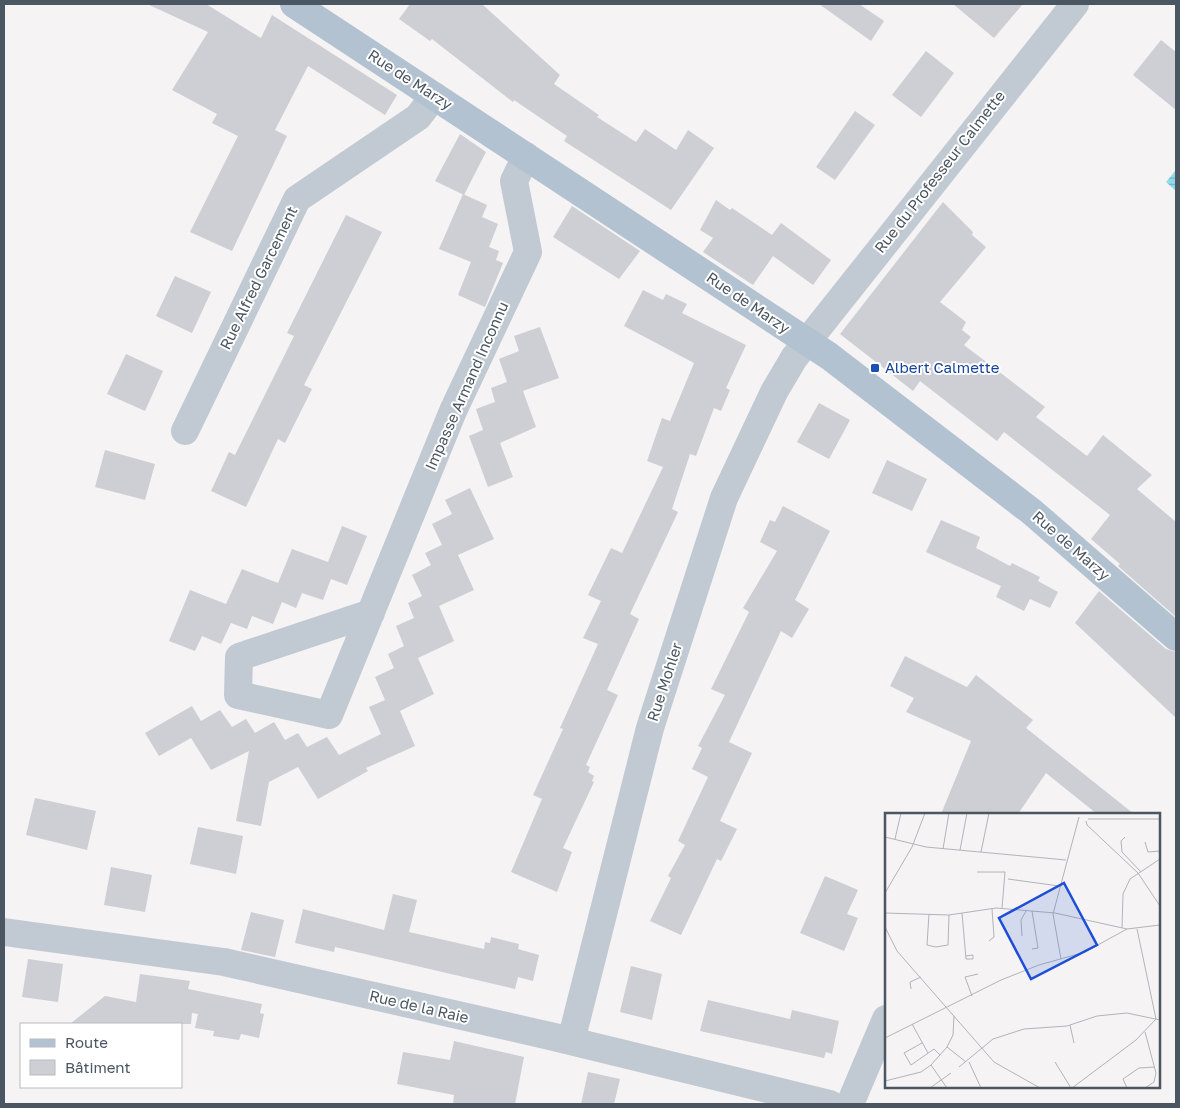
<svg xmlns="http://www.w3.org/2000/svg" width="1180" height="1108" font-family="'Golos Text',sans-serif">
  <defs>
    <pattern id="water-rules" width="6" height="5" patternUnits="userSpaceOnUse" patternTransform="scale(1.25)"><rect width="6" height="5" fill="#90daee"/><path d="M0 2.5h6" fill="none" stroke="#78b4c4"/></pattern>
  </defs>
  <rect width="100%" height="100%" fill="#f5f3f3"/>
  <path fill="url(#water-rules)" d="M1176,170v21l-10,-9z"/>
  <path fill="#cdcfd5" d="M147,4h59l55,34 11,-23 125,80 -12,20 -77,-49 -33,64 12,6 -55,115 -42,-19 48,-96 -26,-13 5,-9 -45,-24 36,-58z
    M410,4h72l78,71 -6,9 45,31 -2,2 39,25 9,-13 31,21 12,-20 26,18 -43,62 -107,-69 3,-5 -53,-36 -1,2 -81,-63 -2,2 -31,-22z
    M819,4h40l25,17 -13,20z
    M953,4h70l-29,34z
    M1161,40l15,12v58l-43,-35z
    M926,51l28,22 -33,44 -29,-22z
    M855,111l20,14 -40,55 -19,-13z
    M460,134l26,18 -22,43 -29,-14z
    M463,194l24,11 -5,12 16,7 -9,23 10,4 -3,9 7,3 -18,44 -27,-12 13,-33 -32,-13z
    M716,200l14,10 2,-2 40,27 9,-12 50,37 -18,25 -40,-29 -20,29 -50,-33 10,-14 -13,-8z
    M943,202l30,30 -1,3 14,12 -46,55 26,20 -4,8 9,7 -7,8 81,62 -9,10 51,39 16,-21 49,40 -15,14 39,33v95l-58,-51 2,-2 -29,-25 19,-24 -106,-83 -7,9 -77,-60 -7,10 -73,-57z
    M572,206l68,45 -21,28 -66,-42z
    M346,215l36,17 -78,153 8,4 -27,54 -7,-4 -32,68 -35,-16 18,-39 6,3 59,-119 -7,-3z
    M175,276l36,16 -19,41 -36,-17z
    M643,290l20,10 3,-6 21,10 -5,9 64,32 -20,43 4,2 -9,21 -7,-3 -18,48 -6,-2 -18,55 6,3 -48,102 9,5 -32,71 11,5 -32,70 4,2 -2,5 6,4 -2,5 2,1 -31,66 9,4 -15,40 -46,-20 31,-73 -9,-4 30,-66 -3,-1 38,-84 -15,-6 18,-37 -13,-6 23,-47 11,5 41,-86 -16,-6 15,-43 8,3 24,-58 -70,-37z
    M540,327l19,51 -36,13 13,36 -36,16 13,34 -25,10 -19,-51 14,-6 -7,-21 19,-7 -4,-14 16,-6 -8,-23 20,-8 -5,-15z
    M126,354l37,17 -18,40 -38,-17z
    M819,403l31,17 -21,39 -32,-17z
    M105,450l50,14 -10,36 -50,-13z
    M887,460l40,19 -15,32 -40,-18z
    M470,488l24,51 -36,16 16,35 -35,16 15,35 -36,17 16,36 -34,17 15,35 -49,22 2,3 -50,28 -20,-32 -29,15 -8,44 -25,-5 13,-70 -38,19 -20,-32 -32,18 -14,-23 47,-27 9,15 19,-11 12,17 14,-8 9,14 19,-11 11,18 13,-7 9,14 20,-10 12,18 42,-21 -12,-27 16,-7 -10,-23 19,-9 -6,-14 16,-8 -8,-20 18,-8 -6,-15 14,-7 -10,-21 19,-10 -6,-12 17,-8 -10,-21 20,-10 -7,-14z
    M783,506l47,25 -35,69 14,9 -17,29 -11,-7 -52,111 23,11 -32,68 17,8 -16,32 -4,-2 -36,76 -31,-14 21,-43 -3,-2 17,-31 -7,-4 30,-64 -16,-8 10,-21 -4,-2 27,-51 -14,-6 38,-77 -6,-4 34,-57 -17,-9 10,-22 5,2z
    M941,520l39,17 -4,11 34,18 2,-3 28,14 -2,4 20,11 -8,16 -20,-9 -6,12 -28,-14 5,-11 -75,-34z
    M342,526l25,10 -20,49 -16,-6 -8,21 -21,-7 -6,15 -14,-6 -9,22 -21,-8 -5,13 -16,-6 -10,21 -19,-8 -7,15 -26,-10 21,-51 36,14 16,-35 36,14 14,-34 36,13z
    M1099,591l67,58 10,3v66l-101,-95z
    M905,656l62,31 9,-12 57,45 -7,8 108,86h-37l-51,-41 -28,41h-77l30,-73 -65,-29 8,-14 -24,-12z
    M35,798l61,13 -9,39 -61,-15z
    M198,827l45,9 -7,38 -46,-10z
    M111,867l41,8 -7,37 -41,-7z
    M825,876l33,14 -11,24 11,4 -14,33 -44,-18z
    M393,894l24,6 -8,32 75,17 1,-7 5,1 1,-6 28,7 -1,5 21,6 -6,26 -15,-4 -3,12 -180,-42 -1,5 -39,-9 8,-34 81,21z
    M251,912l33,8 -9,37 -34,-7z
    M28,959l35,5 -5,38 -36,-5z
    M631,966l31,8 -10,46 -32,-8z
    M140,974l50,7 -2,8 74,15 -2,9 4,1 -5,24 -18,-4 -2,6 -26,-4 1,-5 -19,-3 3,-14 -6,-1 -1,11h-121l35,-28 31,6z
    M708,1000l82,19 2,-9 47,11 -7,33 -6,-2 -2,6 -124,-27z
    M454,1041l70,16 -9,47h-62l1,-9 -57,-11 6,-32 47,8z
    M588,1072l32,7 -6,25h-33z"/>
  <g fill="none" stroke-linecap="round" stroke-linejoin="round">
    <path stroke="#c1cad2" stroke-width="28" d="M185,431l112,-232 121,-82 16,-21
      M371,613l-132,44 -1,38 91,20 124,-304 75,-159 -14,-71 12,-25
      M4,932l220,30 326,74 280,68
      M571,1041l79,-313 74,-230 50,-106 20,-34 281,-354
      M850,1104l36,-85"/>
    <path stroke="#b3c2d1" stroke-width="28" d="M294,4l535,352 203,156 144,125"/>
  </g>
  <rect fill="#1a4fb4" stroke="#fff" stroke-width="2" x="870" y="363" width="10" height="10" rx="2.5"/>
  <g text-anchor="middle" stroke-width="4" stroke-linejoin="round" paint-order="stroke">
    <g font-size="15" fill="#4a5661" stroke="#fff">
      <text transform="translate(410 80) rotate(33)" y="5">Rue de Marzy</text>
      <text transform="translate(940 172) rotate(-52)" y="5">Rue du Professeur Calmette</text>
      <text transform="translate(259 278) rotate(-64)" y="5">Rue Alfred Garcement</text>
      <text transform="translate(748 303) rotate(34)" y="5">Rue de Marzy</text>
      <text transform="translate(467 386) rotate(-66)" y="5">Impasse Armand Inconnu</text>
      <text transform="translate(1071 546) rotate(41)" y="5">Rue de Marzy</text>
      <text transform="translate(665 682) rotate(-72)" y="5">Rue Mohler</text>
      <text transform="translate(419 1007) rotate(13)" y="5">Rue de la Raie</text>
    </g>
    <g font-size="15" fill="#164399" stroke="#fff" text-anchor="start">
      <text x="885" y="373">Albert Calmette</text>
    </g>
  </g>
  <g transform="translate(885 813)">
    <rect width="275" height="275" fill="#f5f3f3"/>
    <path fill="none" stroke="#b1b4b9" stroke-width="1" d="M203,6h72M201,8l1,4 51,48 22,33M0,24l41,10 140,13M240,24l-4,4 1,11 19,20M10,26l6,-26M260,29l3,10 12,-1M58,36l6,-36M75,37l7,-37M96,39l8,-39M92,59h28l-3,36M123,66l51,7M0,80l27,-46 13,-34M0,100l64,2 47,-7 59,5 72,16 33,-4M77,100l4,46h7v-4l-7,1M44,101l-2,31 9,2 12,-2 1,-30M0,114l12,24 97,111 46,26M237,115l1,-34 7,-15 30,-20M252,116l19,90M137,123l-1,-16 5,-9M104,128l5,-4 -2,-28M147,136l6,-1 -6,-37M176,146l-8,-45 26,-97M26,176l-1,-7 11,-5M87,183l-7,-19 13,-3M27,211l16,29M185,212l4,18M0,225l116,-58 38,-15 46,-13 42,-23M37,230l-18,10 7,12 23,-16 6,6M62,234l19,15M84,249l12,26M170,249l16,26M46,252l16,23M74,254l34,-28 31,-10 43,-3 30,-10 30,-3 33,7M0,268l36,-9 10,-7 16,-18 6,-12 1,-19M45,275l21,-15M187,275l64,-48 20,-21M242,275l-4,-9 16,-11 16,-1M260,275l9,-6 2,-9 -11,-41"/>
    <path fill="#1d4ed8" fill-opacity="0.15" stroke="#1d4ed8" stroke-width="2.5" d="M179,70l33,62 -66,34 -32,-61z"/>
    <rect width="275" height="275" fill="none" stroke="#4a5661" stroke-width="2.5"/>
  </g>
  <rect width="1180" height="1108" fill="none" stroke="#4a5661" stroke-width="10"/>
  <rect x="20" y="1023" width="162" height="65" fill="#ffffff" stroke="#b7bbc0"/>
  <rect x="30" y="1039" width="25" height="8" fill="#b3c2d1" stroke="#b7bbc0"/>
  <text x="65" y="1048" font-size="15" fill="#4a5661">Route</text>
  <rect x="30" y="1060" width="25" height="15" fill="#cdcfd5" stroke="#b7bbc0"/>
  <text x="65" y="1073" font-size="15" fill="#4a5661">Bâtiment</text>
</svg>
